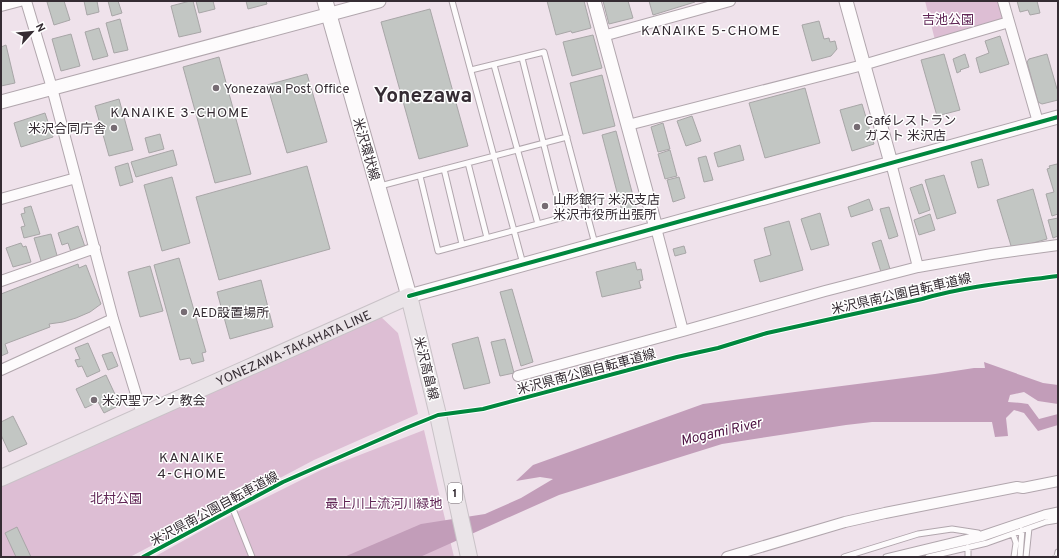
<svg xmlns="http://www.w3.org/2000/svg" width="1059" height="558" font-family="Overpass,'Noto Sans JP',sans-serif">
  <rect width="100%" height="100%" fill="#efe2eb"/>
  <path fill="#ddbed4" d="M925,1h75l5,20 -70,19z
    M379,315l19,18 20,81 -104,46 -184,97h-129v-71z
    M424,430l30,127h-300l63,-35 104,-52z"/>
  <path fill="#c29db9" d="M984,362l59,21 15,2v19l-20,-3 -14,-9 -14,3 -2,7 13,1 7,1 11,15 19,-5v11l-20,6 -14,-18 -10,-3 -8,8 2,18 -13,1 -3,-15h-120l-26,3 -124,19 -163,51 -139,62h-76l77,-33 64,-10 36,-16 32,-19 -13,-2 -24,4 17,-16 170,-61 232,-30 39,-6h11z"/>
  <path fill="#c2c6c3" stroke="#a8a6a7" d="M51,1h13l6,19 -16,5 -7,-23z
    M84,1h13l2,11 -12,3z
    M108,1h10l4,12 -10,3z
    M190,1h3l8,31 -22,5 -8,-31z
    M196,1h17l2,8 -16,4z
    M246,1h20l1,3 -19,5z
    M547,1h37l7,27 -19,5 -1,-2 -15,4z
    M603,1h25l5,17 -24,6z
    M649,1h45l1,1 -42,13z
    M1017,1h20l3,12 -10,2 -2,-5 -8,2z
    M430,9l38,137 -49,13 -38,-137z
    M120,19l8,31 -14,3 -8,-30z
    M819,21l5,18 5,-1 1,4 5,-1 2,8 -6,7 -19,5 -10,-36z
    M99,28l9,28 -15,4 -8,-28z
    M71,34l9,32 -19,5 -9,-32z
    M593,35l9,33 -30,8 -9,-34z
    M1000,36l9,28 -29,9 -4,-15 13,-5 -4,-12z
    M6,45l9,38 -14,3v-39z
    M944,54l16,56 -23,6 -16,-56z
    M965,54l4,13 -9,3 1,1 -4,2 -4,-14z
    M1047,54l10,35h1v11l-16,4 -4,-2 -11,-40 2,-3z
    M219,57l32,117 -36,9 -32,-116z
    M307,74l20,68 -40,11 -20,-68z
    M602,75l13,51 -32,8 -13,-51z
    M805,88l15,55 -55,15 -16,-55z
    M119,99l14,51 -24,6 -14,-50z
    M862,104l12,40 -22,7 -12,-41z
    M45,113l8,24 -32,10 -7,-24z
    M692,116l9,25 -15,5 -9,-25z
    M663,123l7,26 -12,3 -7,-25z
    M616,131l21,80 -14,4 -21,-80z
    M160,134l4,15 -15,4 -4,-15z
    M740,145l4,15 -26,7 -4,-14z
    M173,150l4,15 -41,12 -5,-15z
    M670,150l7,26 -12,3 -7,-25z
    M706,156l7,24 -9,2 -6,-24z
    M982,159l7,26 -11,3 -7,-26z
    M128,163l5,19 -13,4 -5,-19z
    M1057,164l1,2v48l-6,2 -6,-22 8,-2 -7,-23 3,-1 -1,-2z
    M307,166l23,83 -111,31 -23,-83z
    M944,175l12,38 -19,6 -12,-39z
    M172,177l18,66 -28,8 -18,-66z
    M679,177l6,21 -12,4 -6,-22z
    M922,184l8,26 -11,4 -9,-26z
    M1033,189l14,50 -35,10 -15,-49z
    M869,199l4,11 -22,7 -3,-10z
    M31,206l9,28 -16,4 -3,-11 4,-1 -4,-12 4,-1 -1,-5z
    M889,207l9,29 -9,3 -9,-30z
    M820,213l9,32 -18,5 -10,-31z
    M930,214l5,16 -16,5 -5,-15z
    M1058,218v18l-5,2 -5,-18z
    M789,221l14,49 -43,12 -6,-22 17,-5 -7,-27z
    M78,226l7,21 -14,5 -3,-9 -6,2 -4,-12z
    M51,234l7,25 -16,5 -8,-26z
    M881,240l9,29 -9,3 -9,-29z
    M21,243l2,4 3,-1 5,16 -18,5 -7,-19z
    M684,246l2,7 -11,3 -2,-7z
    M179,258l27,94 -4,1 2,8 -12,3 -2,-6 -10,2 -26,-95z
    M635,262l2,8 4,-1 2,11 -4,1 2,7 -39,9 -6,-25z
    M78,264l1,4 7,-3 15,39 -11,8 -14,6 -13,4 -14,2 1,3 -45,17 3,9 -7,3v-62z
    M150,266l13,45 -23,6 -12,-45z
    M261,280l12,47 -43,12 -13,-47z
    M512,289l21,73 -12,4 -21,-74z
    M478,337l12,46 -26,6 -12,-45z
    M505,339l9,34 -14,3 -9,-34z
    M88,343l12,28 -13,6 -5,-11 -4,1 -3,-7 5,-1 -5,-11z
    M112,352l6,14 -10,4 -6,-15z
    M106,375l14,30 -16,8 -6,-11 -13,6 -9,-19z
    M13,416l14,28 -18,8 -8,-17v-13z
    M17,527l14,30h-15l-11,-24z"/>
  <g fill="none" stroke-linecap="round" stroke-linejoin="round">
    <g stroke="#b1a6ad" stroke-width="7">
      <path id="service" d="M452,1l71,263
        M522,58l40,159
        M494,65l44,159
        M471,70l73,-18 51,192
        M468,163l19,75
        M444,169l18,75
        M420,176l18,75 148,-40
        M380,186l187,-49
        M233,509l19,48
        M1013,534l3,9 -2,14
        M844,557l74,-23 34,-5 26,4
        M886,557l95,-23 63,-21 14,-3
        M903,557l81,-19 60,-21 14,-2
        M928,557l59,-14 59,-21 12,-2
        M968,557v-10
        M1020,557l2,-27
        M1026,557l3,-29
        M1057,557l1,-5"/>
    </g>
    <g stroke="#b1a6ad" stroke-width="12">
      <path id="minor" d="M26,1l26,87 61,231 29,95
        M1003,1l35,121
        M1,6l19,-5
        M603,36l127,-35
        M628,125l235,-60 146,-43
        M891,163l27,104
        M1,199l75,-21
        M656,228l27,103
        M1,281l94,-33
        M1,370l112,-51
        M518,376l165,-45 142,-40 93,-24 74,-13 66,-9
        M727,557l118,-35 40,-9 132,-26 6,1 35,-7"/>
    </g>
    <g stroke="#b1a6ad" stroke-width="15">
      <path id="tertiary" d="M594,1l62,227
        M846,1l45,162
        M1,102l378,-101
        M409,296l649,-179"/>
    </g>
    <g stroke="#b1a6ad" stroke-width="17">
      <path id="secondary" d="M325,1l84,295"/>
    </g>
    <g stroke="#c9c2c7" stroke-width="18">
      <g id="primary">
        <path id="s1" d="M1,478l408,-182 29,119 31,142"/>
      </g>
    </g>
    <use href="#service" stroke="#fdfbfc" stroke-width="5"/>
    <use href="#minor" stroke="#fdfbfc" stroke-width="10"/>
    <use href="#tertiary" stroke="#fdfbfc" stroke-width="13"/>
    <use href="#secondary" stroke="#fdfbfc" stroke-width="15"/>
    <use href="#primary" stroke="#eae4e8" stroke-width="16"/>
    <g stroke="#d1ced0" stroke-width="4.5">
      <path id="rail" d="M1054,557h1"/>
    </g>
    <use href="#rail" stroke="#fff" stroke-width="3" stroke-dasharray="9" stroke-linecap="butt"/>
    <g stroke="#fff" stroke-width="6">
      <path id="cycleway" d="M409,296l649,-179
        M143,557l140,-75 123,-54 32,-13 45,-6 194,-52 41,-9 49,-15 155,-34c44,-13 90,-17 136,-23"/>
    </g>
    <use href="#cycleway" stroke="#00873e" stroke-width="4"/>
  </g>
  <g fill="#766c73" stroke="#fff" stroke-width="1.5">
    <circle cx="216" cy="88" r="4"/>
    <circle cx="857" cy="127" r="4"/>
    <circle cx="114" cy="128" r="4"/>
    <circle cx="545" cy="206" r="4"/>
    <circle cx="184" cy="312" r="4"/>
    <circle cx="94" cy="400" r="4"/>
  </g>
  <g text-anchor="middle" stroke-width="3" stroke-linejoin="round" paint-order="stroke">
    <rect fill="#fff" stroke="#726b70" stroke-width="1" x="448" y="483" width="14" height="20" rx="3"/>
    <g font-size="12" font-weight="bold" fill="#352c33">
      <text x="455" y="497">1</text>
    </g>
    <g font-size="13" fill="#602555" stroke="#fff">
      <text x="948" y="24">吉池公園</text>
      <text x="116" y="503">北村公園</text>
      <text x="384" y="508">最上川上流河川緑地</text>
    </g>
    <g font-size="13" fill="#352c33" stroke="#fff" text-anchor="start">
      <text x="224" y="93">Yonezawa Post Office</text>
      <text x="865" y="125">Caféレストラン<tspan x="865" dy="15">ガスト 米沢店</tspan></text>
      <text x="106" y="133" text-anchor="end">米沢合同庁舎</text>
      <text x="553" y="204">山形銀行 米沢支店<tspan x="553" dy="15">米沢市役所出張所</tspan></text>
      <text x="192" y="317">AED設置場所</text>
      <text x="102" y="405">米沢聖アンナ教会</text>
    </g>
    <g font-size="13" fill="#352c33" stroke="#fff">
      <text transform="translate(367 149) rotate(74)" y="5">米沢環状線</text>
      <text transform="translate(901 293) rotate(-13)" y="5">米沢県南公園自転車道線</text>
      <text dy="5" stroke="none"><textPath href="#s1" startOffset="320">YONEZAWA-TAKAHATA LINE</textPath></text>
      <text transform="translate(427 368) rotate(76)" y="5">米沢高畠線</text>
      <text transform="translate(586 371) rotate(-15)" y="5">米沢県南公園自転車道線</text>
      <text transform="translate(214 508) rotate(-28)" y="5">米沢県南公園自転車道線</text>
    </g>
    <g font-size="14" letter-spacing="1" fill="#352c33" stroke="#fff">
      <text x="711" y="35">KANAIKE 5-CHOME</text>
      <text x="180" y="117">KANAIKE 3-CHOME</text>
      <text x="192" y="462">KANAIKE<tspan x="192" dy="16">4-CHOME</tspan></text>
    </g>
    <g font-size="14" font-style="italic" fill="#4d1242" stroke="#fff">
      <text transform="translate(721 431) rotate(-13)" y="5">Mogami River</text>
    </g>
    <g font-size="21" font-weight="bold" fill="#352c33" stroke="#fff">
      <text x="423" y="102">Yonezawa</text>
    </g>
  </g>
  <rect width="1059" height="558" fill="none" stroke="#352c33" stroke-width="4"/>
  <g transform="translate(32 32) rotate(63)" stroke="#ffffff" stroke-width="3" paint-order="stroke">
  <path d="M0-3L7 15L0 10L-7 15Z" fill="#352c33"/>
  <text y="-6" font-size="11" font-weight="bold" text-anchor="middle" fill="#352c33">N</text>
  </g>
</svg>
